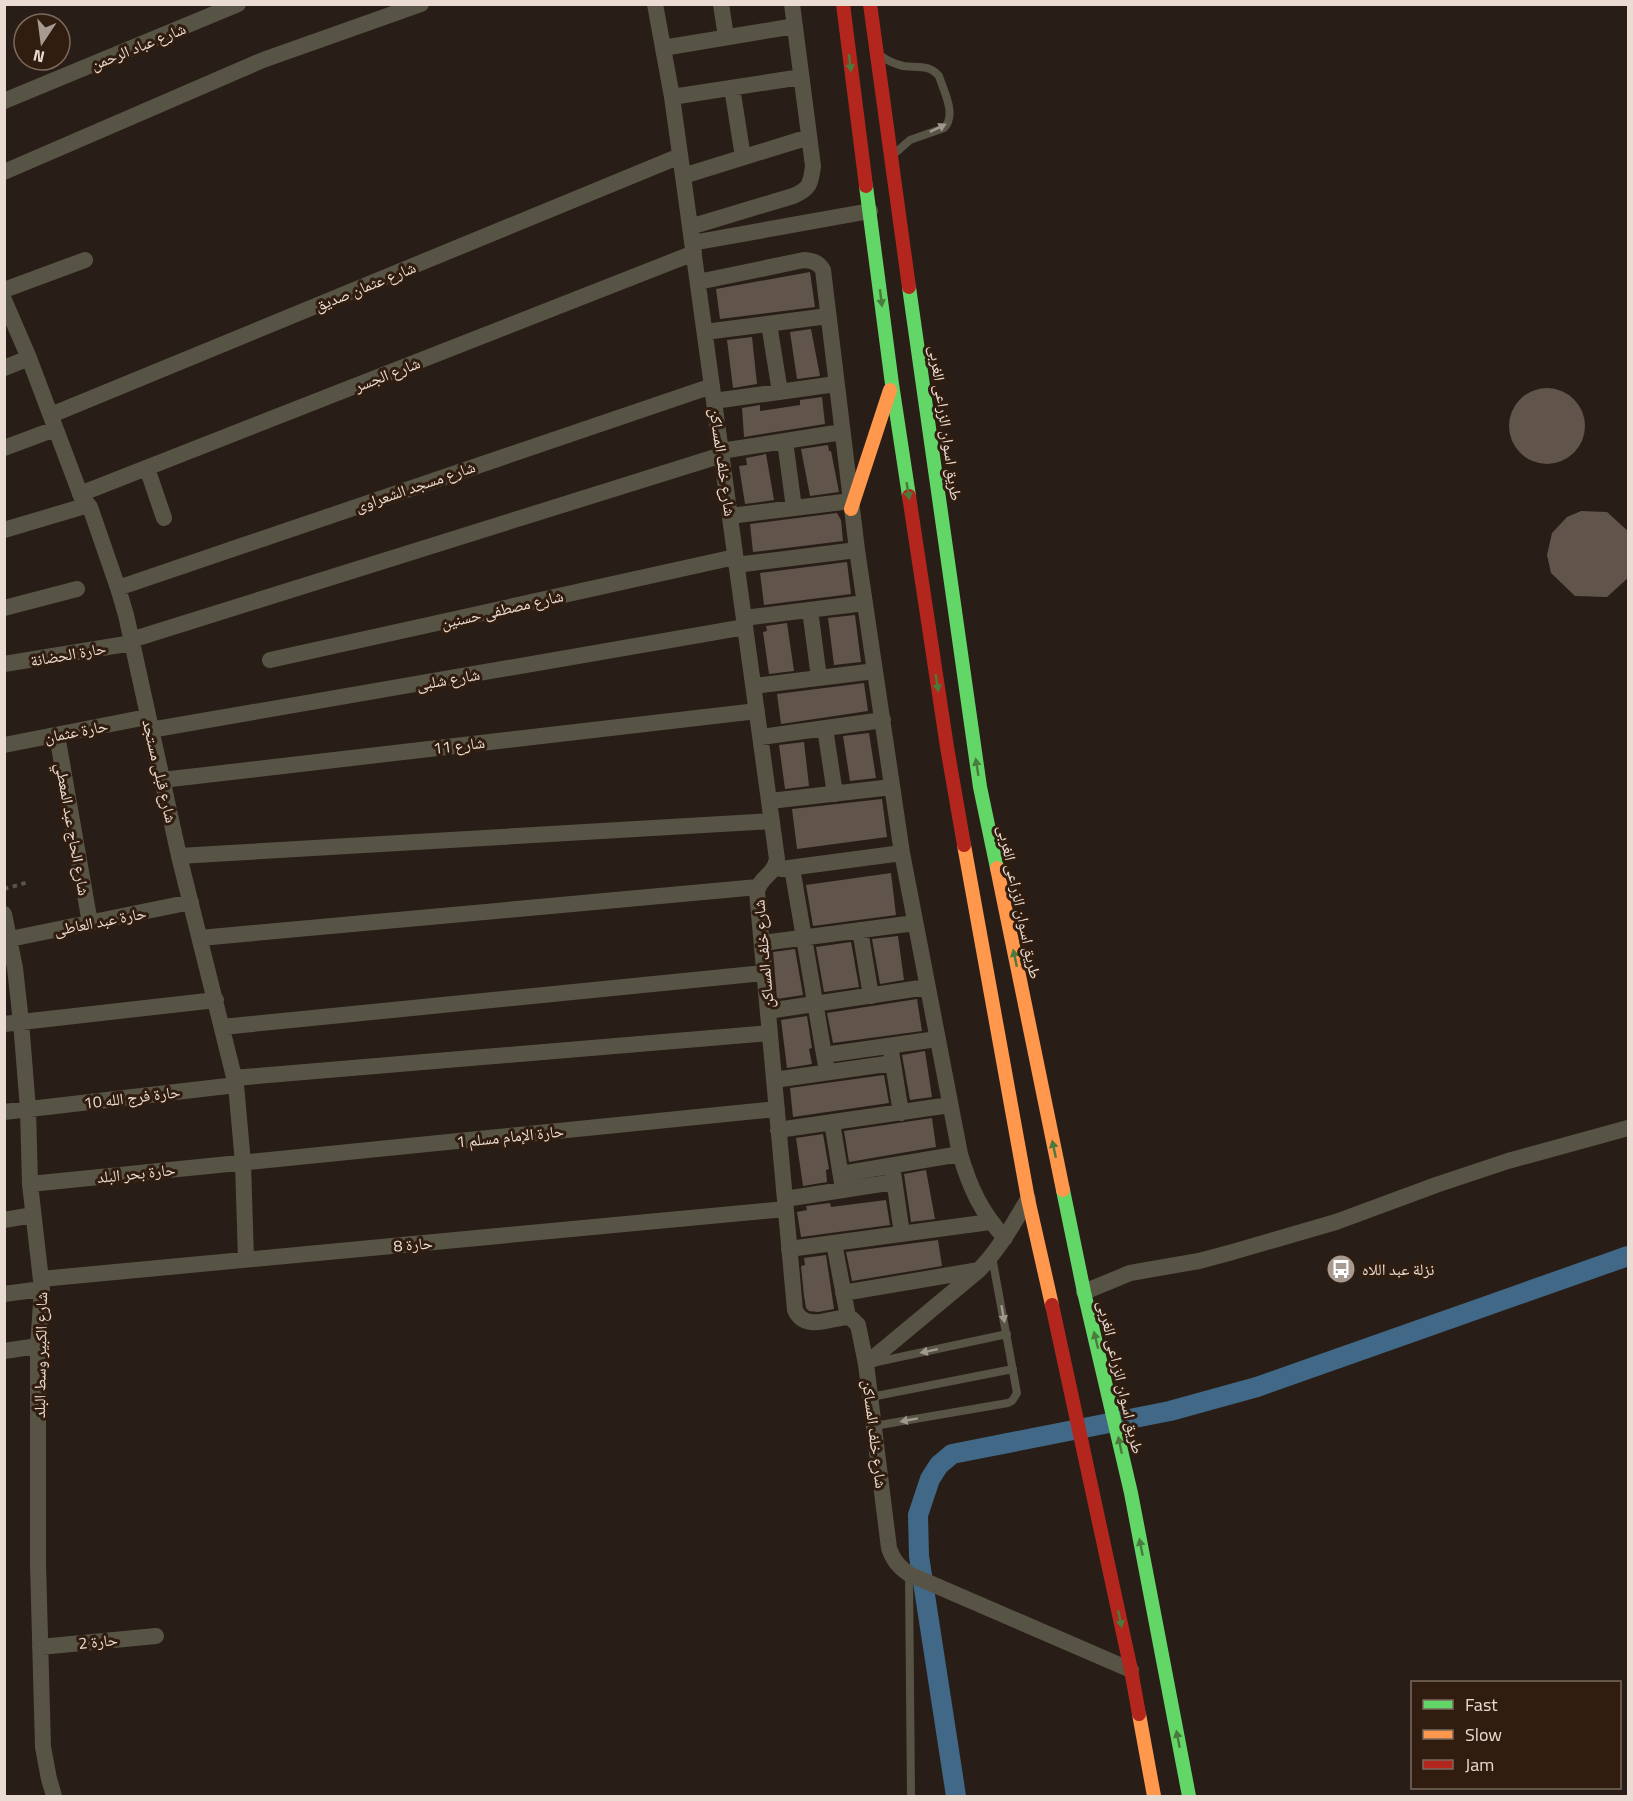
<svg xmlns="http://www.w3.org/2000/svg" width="1633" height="1801" font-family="'Titillium Web','Noto Naskh Arabic',sans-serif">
  <rect width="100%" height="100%" fill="#281e17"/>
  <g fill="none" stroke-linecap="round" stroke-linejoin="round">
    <path stroke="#416987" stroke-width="20" d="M956,1796l-37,-240 -1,-41 12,-36 9,-14 13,-11 218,-43 87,-24 371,-131"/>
  </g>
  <path fill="#61544a" d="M810,272l5,35 -95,12 -4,-30z
    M811,329l9,47 -23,3 -7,-47z
    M752,337l5,47 -24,4 -6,-48z
    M1509 426a38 38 0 1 1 76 0a38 38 0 1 1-76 0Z
    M822,397l3,27 -81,13 -2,-29 18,-3v6l40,-6v-5z
    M828,445l1,6h2l8,41 -29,4 -9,-47z
    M766,454l8,46 -29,4 -6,-38 8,-1 -1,-7z
    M1581,511l26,1 22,20v45l-22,20 -32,-1 -24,-23 -4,-18 5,-22 15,-16z
    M837,513l4,7 2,21 -90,11 -3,-28z
    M847,562l4,32 -87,11 -4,-32z
    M855,615l6,47 -27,3 -6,-47z
    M787,623l7,48 -25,3 -6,-42 4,-1 -1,-5z
    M864,683l4,28 -87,13 -4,-30z
    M869,733l7,45 -26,3 -7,-45z
    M804,742l5,44 -24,3 -6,-44z
    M882,799l5,38 -90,12 -5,-40z
    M891,873l5,42 -83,11 -7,-41z
    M898,936l6,44 -24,4 -8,-45z
    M851,942l8,45 -35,5 -8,-45z
    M795,949l8,46 -26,4 -4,-47z
    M917,999l5,32 -89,12 -6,-30z
    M807,1016l5,32 -3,1 3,15 -25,4 -6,-48z
    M925,1051l7,46 -22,3 -8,-45z
    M884,1075l5,28 -96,14 -3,-29z
    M932,1118l4,29 -87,15 -5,-31z
    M823,1134l6,35 -3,1 1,12 -24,4 -7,-48z
    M926,1170l9,49 -24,3 -7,-48z
    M886,1200l4,25 -89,12 -4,-25 10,-2 -1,-4 24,-3 1,4z
    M938,1240l4,26 -90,15 -6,-29z
    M826,1255l8,54 -16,3 -9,-1 -3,-3 -2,-12 -3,-30 4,-1 -1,-7z"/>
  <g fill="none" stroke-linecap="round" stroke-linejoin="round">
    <path stroke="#58544a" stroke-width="4" stroke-dasharray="4.5 4.5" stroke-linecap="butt" d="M4,889l25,-7"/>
    <path stroke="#575446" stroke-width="8" d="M881,56c7,5 14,8 22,10 14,2 26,-2 36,10 5,16 18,39 5,52l-34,12 -16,14
      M872,1363l135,-29
      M871,1397l142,-28
      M874,1426l134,-23 4,-2 5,-8 -25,-136
      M909,1574l2,222"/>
    <path stroke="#575446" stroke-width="16" d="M655,4l17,93 11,79 94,683c-4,18 -17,17 -20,33l38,418c10,22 35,8 53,7l4,2 6,6 8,39 23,184c4,12 9,18 20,26l222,96
      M721,4l5,33
      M663,48l132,-22
      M732,88l11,69
      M672,97l129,-20
      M4,101l234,-97
      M4,172l259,-112 158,-56
      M683,176l126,-39
      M690,227l103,-31c17,-7 18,-13 20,-30l-21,-162
      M692,243l178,-32
      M698,282l106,-22c9,1 14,2 19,10l34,280 45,303 58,301c10,34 21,58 45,84
      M4,290l81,-30
      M4,300l25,58 52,138 9,11 28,81 8,27 53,241 57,229 7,78 3,96
      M769,324l11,68
      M705,332l123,-16
      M4,368l25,-10
      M714,401l122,-17
      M51,415l629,-259
      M785,441l9,67
      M4,448l51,-19
      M721,451l121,-19
      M147,468l17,50
      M80,494l614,-241
      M730,516l121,-15
      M4,530l84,-25
      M736,565l121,-15
      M118,588l594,-202
      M4,608l73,-19
      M810,610l9,68
      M744,618l121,-15
      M131,640l591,-185
      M270,660l465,-103
      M4,664l128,-21
      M754,686l121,-15
      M825,728l10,66
      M150,730l595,-103
      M57,735l33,188
      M761,737l122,-17
      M4,745l143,-28
      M162,780l595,-69
      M770,801l122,-14
      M179,856l593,-35
      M792,868l35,204
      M781,869l121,-16
      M4,914l11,54 6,54 7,87 2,75 12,105 -4,57v218l5,183 6,32 5,17
      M860,930l11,66
      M200,938l558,-51
      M10,939l181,-37
      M762,943l153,-20
      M768,1011l159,-24
      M4,1024l212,-24
      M222,1027l542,-54
      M891,1051l10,62
      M824,1055l113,-16
      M234,1078l536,-45
      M774,1080l119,-17
      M4,1112l232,-27
      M832,1122l10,61
      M778,1130l172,-25
      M893,1172l9,62
      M841,1174l119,-20
      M30,1184l747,-75
      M785,1199l109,-17
      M4,1220l29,-5
      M834,1243l14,74
      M789,1249l201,-27
      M41,1279l744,-70
      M1084,1292l46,-19 69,-12 30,-8 107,-31 100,-37 72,-24 120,-33
      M843,1293l136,-23
      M4,1294l38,-5
      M4,1351l34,-5
      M866,1364l113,-94c20,-21 34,-45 49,-71
      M40,1647l116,-11"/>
    <path stroke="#63d668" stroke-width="14" d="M866,186l26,198 17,112
      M909,287l71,500 17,81
      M1063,1190l21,102 47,201 58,303"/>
    <path stroke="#ff974d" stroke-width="14" d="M851,509l39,-119
      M964,845l64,354 24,106
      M997,868l66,322
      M1139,1714l15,82"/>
    <path stroke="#b3261e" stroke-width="14" d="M843,4l23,182
      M870,4l39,283
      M909,496l38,251 17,98
      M1052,1305l79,365 8,44"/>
  </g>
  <defs><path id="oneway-solid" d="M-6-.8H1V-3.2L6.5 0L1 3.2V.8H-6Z" transform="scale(1.5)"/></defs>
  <g fill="#4a7a3c">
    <use href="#oneway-solid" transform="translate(850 63) rotate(83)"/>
    <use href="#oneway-solid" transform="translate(881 298) rotate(83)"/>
    <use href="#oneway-solid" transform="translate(908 491) rotate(81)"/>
    <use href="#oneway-solid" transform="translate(937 683) rotate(81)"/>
    <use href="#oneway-solid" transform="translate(977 767) rotate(-99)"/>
    <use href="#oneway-solid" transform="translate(1015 958) rotate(-102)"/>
    <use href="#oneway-solid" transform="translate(1054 1149) rotate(-102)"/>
    <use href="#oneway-solid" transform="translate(1096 1340) rotate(-104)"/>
    <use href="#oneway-solid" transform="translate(1120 1445) rotate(-102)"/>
    <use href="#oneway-solid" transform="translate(1141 1547) rotate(-101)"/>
    <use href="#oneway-solid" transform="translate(1120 1619) rotate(78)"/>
    <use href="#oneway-solid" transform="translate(1178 1739) rotate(-101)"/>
  </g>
  <g fill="#a0988c">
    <use href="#oneway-solid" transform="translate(938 128) rotate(-26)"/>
    <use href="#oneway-solid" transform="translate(1003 1314) rotate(80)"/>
    <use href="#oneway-solid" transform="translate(929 1351) rotate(168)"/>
    <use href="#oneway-solid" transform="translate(909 1420) rotate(170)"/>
  </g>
  <defs>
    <g id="bus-disc" transform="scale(1.5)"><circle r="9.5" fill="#a69a91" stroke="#301d0f"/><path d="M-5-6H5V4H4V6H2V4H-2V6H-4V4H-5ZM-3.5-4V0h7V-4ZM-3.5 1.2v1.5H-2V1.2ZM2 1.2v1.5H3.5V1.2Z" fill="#fff"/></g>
  </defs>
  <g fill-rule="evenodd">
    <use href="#bus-disc" x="1341" y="1269"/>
  </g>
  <g text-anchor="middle" stroke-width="6" stroke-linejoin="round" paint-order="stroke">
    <g font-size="16" fill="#eadcd3" stroke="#301d0f">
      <text transform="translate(138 46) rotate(-22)" y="6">شارع عباد الرحمن</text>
      <text transform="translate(365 286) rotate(-22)" y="6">شارع عثمان صديق</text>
      <text transform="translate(387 374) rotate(-21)" y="6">شارع الجسر</text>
      <text transform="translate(946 423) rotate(82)" y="6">طريق اسوان الزراعى الغربى</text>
      <text transform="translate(723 462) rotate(82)" y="6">شارع خلف المساكن</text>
      <text transform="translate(415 486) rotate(-19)" y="6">شارع مسجد الشعراوى</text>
      <text transform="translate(502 609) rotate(-13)" y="6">شارع مصطفى حسنين</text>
      <text transform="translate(68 654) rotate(-10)" y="6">حارة الحضانة</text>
      <text transform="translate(448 679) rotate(-10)" y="6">شارع شلبى</text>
      <text transform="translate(76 731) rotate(-11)" y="6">حارة عثمان</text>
      <text transform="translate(459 745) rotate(-7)" y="6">شارع 11</text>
      <text transform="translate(160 771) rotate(77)" y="6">شارع قبلى مستجد</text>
      <text transform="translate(73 829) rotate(80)" y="6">شارع الحاج عبد المعطي</text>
      <text transform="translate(1020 902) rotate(78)" y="6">طريق اسوان الزراعى الغربى</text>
      <text transform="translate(100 921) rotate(-11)" y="6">حارة عبد العاطى</text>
      <text transform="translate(763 954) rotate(-95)" y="6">شارع خلف المساكن</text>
      <text transform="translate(132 1097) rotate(-7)" y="6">حارة فرج الله 10</text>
      <text transform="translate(510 1136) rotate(-6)" y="6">حارة الإمام مسلم 1</text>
      <text transform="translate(136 1173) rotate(-6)" y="6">حارة بحر البلد</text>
      <text transform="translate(413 1244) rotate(-5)" y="6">حارة 8</text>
      <text transform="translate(40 1355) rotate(-89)" y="6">شارع الكبير وسط البلد</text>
      <text transform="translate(1121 1377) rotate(77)" y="6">طريق اسوان الزراعى الغربى</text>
      <text transform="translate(875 1434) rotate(83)" y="6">شارع خلف المساكن</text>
      <text transform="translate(98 1641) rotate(-6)" y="6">حارة 2</text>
    </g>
    <g font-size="16" fill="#eadcd3" stroke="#301d0f" text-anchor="start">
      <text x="1362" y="1275">نزلة عبد اللاه</text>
    </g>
  </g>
  <rect width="1633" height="1801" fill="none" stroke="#eadcd3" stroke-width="12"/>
  <rect x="1411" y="1681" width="210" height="108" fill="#301d0f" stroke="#7a695d" stroke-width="1.5"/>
  <rect x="1423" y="1700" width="30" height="9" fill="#63d668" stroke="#7a695d" stroke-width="1.5"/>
  <text x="1465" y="1711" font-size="18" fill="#eadcd3">Fast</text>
  <rect x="1423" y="1730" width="30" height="9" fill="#ff974d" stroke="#7a695d" stroke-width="1.5"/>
  <text x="1465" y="1741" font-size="18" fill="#eadcd3">Slow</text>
  <rect x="1423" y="1760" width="30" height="9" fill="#b3261e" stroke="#7a695d" stroke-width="1.5"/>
  <text x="1465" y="1771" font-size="18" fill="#eadcd3">Jam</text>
  <g transform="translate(42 42) rotate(193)"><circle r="28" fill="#301d0f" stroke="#7a695d" stroke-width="1.5"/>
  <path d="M0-4.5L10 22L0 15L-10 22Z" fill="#a69a91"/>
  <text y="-9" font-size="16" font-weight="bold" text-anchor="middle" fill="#eadcd3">N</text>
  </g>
</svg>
